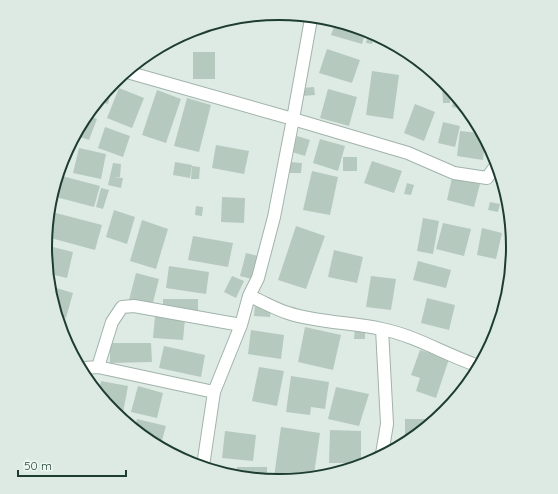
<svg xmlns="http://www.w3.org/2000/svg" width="558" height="494" font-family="Quicksand,sans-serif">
  <rect width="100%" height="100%" fill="#deebe4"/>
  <path fill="#b6c9bf" d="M335,24l31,6 -4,14 -31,-9z
    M369,31l6,4 -3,9 -6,-1z
    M327,49l33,11 -8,23 -33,-10z
    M193,52h22v27h-22z
    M372,71l27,4 -6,44 -27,-4z
    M113,82l-5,22 -8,-2z
    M442,85h5l2,4 1,14h-7z
    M314,87l1,8 -13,1 -1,-8z
    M119,88l25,10 -12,30 -25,-10z
    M328,89l29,8 -8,29 -29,-8z
    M157,90l24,9 -15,44 -24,-8z
    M454,96l9,13 -11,-2z
    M187,98l24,7 -12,47 -25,-6z
    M415,104l20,8 -11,29 -20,-8z
    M90,116l7,3 -8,21 -12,-4z
    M443,122l17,4 -5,21 -17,-4z
    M105,127l25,9 -7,21 -25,-9z
    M460,131l19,2 6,9 -2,18 -26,-4z
    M297,136l13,4 -5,16 -13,-4z
    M320,139l25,7 -7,25 -25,-8z
    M216,145l33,6 -5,23 -32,-6z
    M79,148l27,6 -5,25 -28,-6z
    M343,157h14v14h-14z
    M372,161l30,10 -8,22 -30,-10z
    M175,162l17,3 -2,13 -17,-3z
    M290,162l12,1 -1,10h-11z
    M113,163l8,1 -1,13h-6l9,1 -2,10 -13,-3z
    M192,166l8,1 -1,12h-8z
    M312,171l26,6 -8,38 -27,-5z
    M62,176l38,10 -6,21 -38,-10z
    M452,178l28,6 -6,23 -27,-7z
    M407,183l7,2 -3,10 -7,-1z
    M101,188l8,2 -6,19 -7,-2z
    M222,197l23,1 -1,25 -23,-1z
    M490,202l10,2 -2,8 -10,-2z
    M196,206l7,1 -1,9 -7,-1z
    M114,210l21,7 -8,27 -21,-7z
    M52,212l50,13 -7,25 -48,-13z
    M423,218l16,3 -6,33 -16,-3z
    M142,220l26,9 -12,40 -26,-8z
    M443,223l28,6 -7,27 -28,-7z
    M296,226l29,10 -19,53 -28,-9z
    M482,228l20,5 -6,26 -19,-4z
    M193,236l40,7 -5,24 -40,-7z
    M45,245l28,7 -6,26 -17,-4z
    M334,250l29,7 -6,26 -29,-6z
    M246,253l12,3 -6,23 -12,-3z
    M418,261l33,9 -5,18 -33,-8z
    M169,266l40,6 -3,22 -40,-6z
    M136,273l23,6 -7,27 -23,-6z
    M232,276l12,5 -8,17 -12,-6z
    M371,276l25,3 -5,31 -25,-3z
    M53,287l20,6 -7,25 -7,-2z
    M427,298l28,7 -6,25 -28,-7z
    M163,299h35v12h-35z
    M255,305l16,1 -1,11 -16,-1z
    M155,316l30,3 -2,21 -30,-2z
    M305,327l36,8 -8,35 -35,-8z
    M355,328l10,1v10h-11z
    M251,330l33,5 -3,24 -33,-5z
    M110,343h41l1,19 -42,1z
    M164,346l41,9 -4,22 -42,-9z
    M420,350l29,9 -13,39 -20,-7 4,-13 -9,-3z
    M259,367l25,4 -7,35 -25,-5z
    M291,376l38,6 -4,27 -14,-2 -1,8 -24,-3z
    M101,381l27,5 -6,32 -9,-6 -14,-21z
    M138,386l25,7 -6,25 -26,-6z
    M336,387l33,7 -10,32 -31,-7z
    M137,419l29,7 -5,18 -26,-17z
    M405,419h29l-29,20z
    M281,427l39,6 -6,41 -25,5 -15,-2z
    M330,430l31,1v34l-16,3v-5h-16z
    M225,431l31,4 -3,26 -31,-3z
    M237,467h30v12l-30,-6z"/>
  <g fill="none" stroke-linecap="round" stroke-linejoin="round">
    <g stroke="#a1b3ab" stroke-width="14">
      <path id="minor" d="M127,72l166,47 18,-100
        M382,329l5,95 -5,30
        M476,365c-32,-11 -60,-29 -94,-36 -31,-7 -63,-6 -94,-16 -13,-4 -26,-12 -39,-17l9,-18 16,-61 19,-98 115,34 46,20 33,5 10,-14
        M98,367l14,-45 10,-15 12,-1 107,19
        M84,368l14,-1 116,25
        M203,466l11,-74 27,-67 8,-29"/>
    </g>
    <use href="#minor" stroke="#fff" stroke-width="12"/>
  </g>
  <path d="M0 0H558V494H0ZM52 247a227 227 0 1 1 454 0a227 227 0 1 1-454 0Z" fill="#dde9e3" fill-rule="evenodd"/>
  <path fill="none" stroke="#1e3d31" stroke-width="2" d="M52 247a227 227 0 1 1 454 0a227 227 0 1 1-454 0Z"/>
  <path d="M18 470v6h108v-6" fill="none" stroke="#1e3d31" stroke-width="2"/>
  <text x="24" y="470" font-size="12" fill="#1e3d31" stroke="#eef8f2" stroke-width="3" paint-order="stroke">50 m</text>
</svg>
